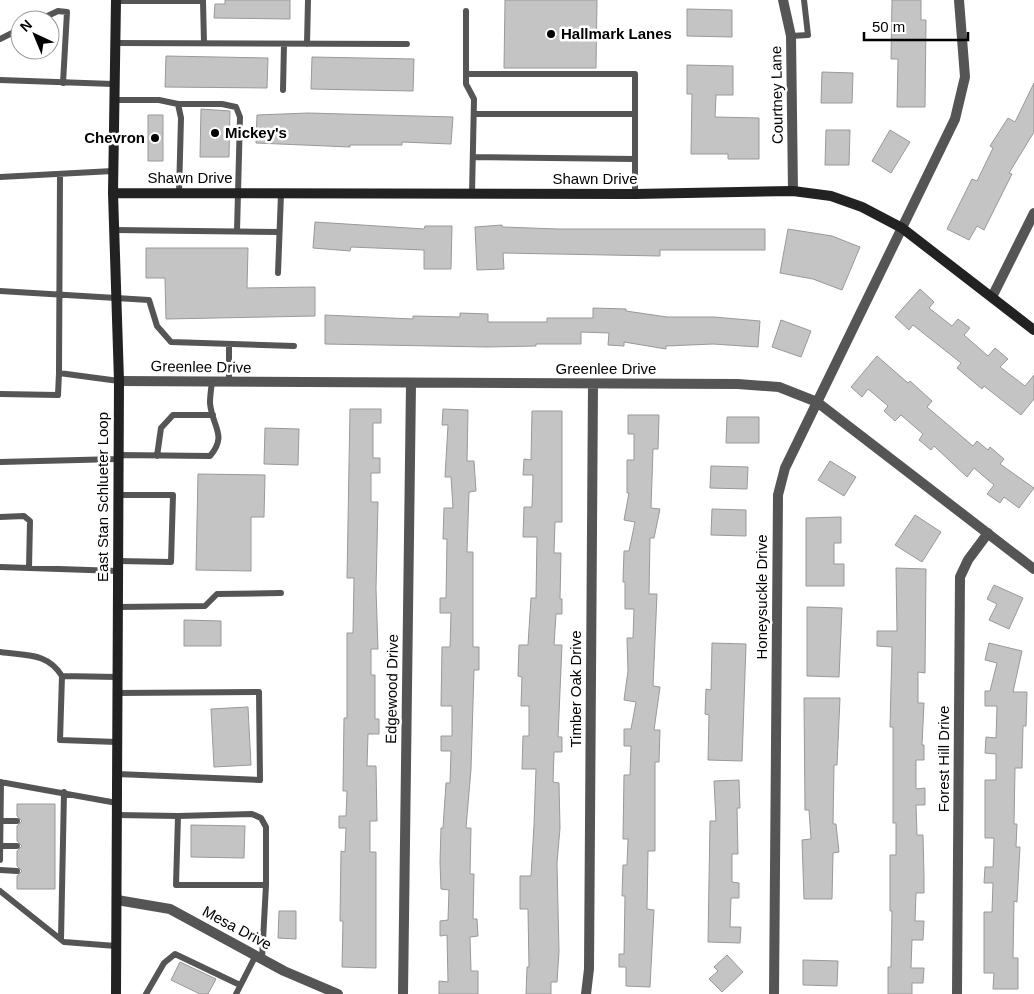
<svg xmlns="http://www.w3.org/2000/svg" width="1034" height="994" font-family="Helvetica,sans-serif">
  <rect width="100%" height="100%" fill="#fff"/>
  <path fill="#c4c4c4" stroke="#999" d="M225,0h65v19l-76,-1 1,-14h10z
    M505,0h92l-1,68h-92z
    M892,0h29v20h5l-1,87h-28l1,-48h-7z
    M687,9l45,1v27l-45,-1z
    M166,56l102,2 -1,30 -102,-1z
    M312,57l102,2 -1,32 -102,-2z
    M687,65l46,1v29h-17l-1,22 44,1v41h-31v-5h-37l1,-60h-5z
    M822,72l31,1 -1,30h-31z
    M1034,83v49l-25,41 3,1 -28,56 -7,-4 -8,14 -22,-11 25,-50 5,2 16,-33 -3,-2 18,-28 7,4z
    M201,109l29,2 -1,46h-29z
    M308,113l145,4 -2,27 -49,-2v3h-52v2l-94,-4 1,-28z
    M148,115h15v46h-15z
    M826,130h24l-1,35h-24z
    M890,130l20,12 -19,31 -19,-12z
    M315,222l109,7 1,-3h27l-1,43h-27v-19l-73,-3 -1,4 -37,-3z
    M502,225v2l56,2h207v21h-105v6l-157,-3 1,16 -27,1 -2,-43z
    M788,229l44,7 28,11 -18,43 -29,-11 -33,-6z
    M146,248h102l-1,40 68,-1v29l-149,3 -1,-41h-19z
    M920,289l14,13 -5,6 23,18 6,-7 12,9 -6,7 24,21 7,-8 13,11 -8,8 25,19 9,-11v24l-13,16 -37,-29 -2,3 -25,-21 4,-5 -48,-38 -4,5 -14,-13z
    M593,308l33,1v2l41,6h47l46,4 -2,26 -45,-3 -47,2v3l-42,-7v4l-16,-1 1,-12 -28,-1v12h-45v2l-49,1 -162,-3v-29l88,4v-3l47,1v-4l28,1v8h59v-4h46z
    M781,320l30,11 -10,26 -29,-10z
    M877,356l31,27 2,-2 22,20 -5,6 46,39 4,-5 11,9 2,-3 14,12 -4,5 34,24 -15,20 -15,-11 -4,6 -13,-9 7,-9 -20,-17 -7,9 -33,-31 -3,4 -12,-10 4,-6 -22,-19 -6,6 -11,-10 4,-5 -20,-17 -6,8 -11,-10z
    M350,409h31v14h-8v35h7v15h-9v29h7l-2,87 2,60h-7v26h4v44h4v15h-11l-1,32h9l1,55h-7v31h6v116l-34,-1 1,-46h-3l1,-70 4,1 1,-24h-7v-12h7l1,-25h-4l1,-73h3v-85h6l1,-55h-7z
    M443,409l25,1 -1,51h7l2,30 -7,1 -2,60h6v95h6v23h-5l-3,99 -5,59h5l-1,46h4l-1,45h4l1,17 -8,1 1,34h7v23h-39v-13l9,1 -1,-47 -7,1v-15l8,-1 1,-30 -8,-1 -1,-27 1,-34h2l3,-45h4l1,-32h-10v-15h11v-30h-11l1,-59h8l1,-34h-11v-15h6l1,-59h-4l1,-31h9l-2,-31h-6l3,-52h-6z
    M532,411h30v111h-7l-1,31h7l-1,46h2v15h-6l-2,31h8l-4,92h4v15h-8l-1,30 6,1 1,45 -3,35 2,89 -2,30h-6v12h-25l1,-27h2l-1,-58h-8v-33h11l3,-51 2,-56h-14l1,-33h6v-30h-8l1,-29 -4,-1 1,-31h9l3,-47h5l1,-61h-14l1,-30h8l1,-32h-10l1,-16 7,1z
    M628,415h31l-1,34h-5l-2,59 9,1 -6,29h-4l-1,56h8l-4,92 7,1 -6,43h6l-1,32h-4v89h-7l-1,58 7,1 -4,77 -24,-1v-19h-7v-13h5l1,-58h-3l1,-31h4l1,-26h-5l1,-64h6l1,-29h-7v-17h7l5,-27 -12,-2 4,-29 -1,-33h6l1,-29h-9v-27h-2l1,-31h5l6,-29 -11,-2 5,-27h-2v-33h7v-26h-6z
    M727,417h32v26h-33z
    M265,428l34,1 -1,36 -34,-1z
    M830,461l26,16 -12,19 -26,-16z
    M711,466l37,1 -1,22 -37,-1z
    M198,474l67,1 -1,42h-13v54l-55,-1z
    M712,509l34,1v26l-35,-1z
    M915,515l26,17 -19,30 -27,-17z
    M841,517v26h-7v21h10v22h-38v-68z
    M896,568l30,1 -1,104 -7,-1v31h6l-2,42h2v15h-8v29l9,-1v17h-9l1,30h6l1,42v16h-8l-1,28h9l-1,19h-11l-1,28h13l-1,15h-11v11h-24v-27h3l1,-56h-2v-56h6v-32h-3v-96h-3l2,-80 -15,-1v-15h20z
    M994,585l29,13 -14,31 -20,-9 8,-16 -10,-5z
    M807,607l35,1 -3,69 -32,-1z
    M184,620l37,1v25h-37z
    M712,643l34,1 -4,117 -34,-1 1,-45 -4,-1 1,-25 5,1z
    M989,643l33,8 -9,41h14l-1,34h-3l-1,42h-7l-1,56h3l-1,23h4l-3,55 -3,-1 -1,57h5v31h-25l1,-16h-10v-61h8l1,-29h-9l1,-16h8l1,-29h-9v-58h11v-26l-11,-1 1,-16 10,1 1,-32h-12v-15h5l7,-28 -12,-3z
    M804,698h36l-3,67h-3l-1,59h3l3,28 -6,1 -1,46h-28l-2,-59 9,-1 -2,-29h-4z
    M248,707l3,58 -37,2 -3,-58z
    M739,780l1,28h-3l1,46h-6v28l7,1v15h-8l-1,29h11l-1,16 -32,-1 2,-121h6l-2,-40z
    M17,804h38v85h-38v-13l5,-5 -5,-5v-15l5,-5 -5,-5v-15l5,-5 -5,-5z
    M191,825l54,1 -1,32 -53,-1z
    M279,911h17v28l-18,-1z
    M727,955l16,17 -21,20 -13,-13 9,-8 -4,-4z
    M803,960l35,1 -1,25 -34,-1z
    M180,962l36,17 -8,15h-8l-29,-14z"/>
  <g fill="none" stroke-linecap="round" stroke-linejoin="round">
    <path stroke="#555" stroke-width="6" d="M116,1h87l1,42
      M466,11v73l8,15 -2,95
      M39,20l19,-9 9,1 -4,71
      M791,36l17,-1 -4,-35
      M0,39l20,-10
      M114,43l293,1
      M307,44l1,-44
      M466,74h169v120
      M0,80l113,4
      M283,90l1,-46
      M113,100h46l19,4 3,14 -2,75
      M178,104h44l14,3 4,10 -3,114
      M474,114h161
      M473,157l162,2
      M60,174l-1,199 60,8
      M0,177l113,-6
      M114,230l165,2
      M278,273l3,-79
      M0,291l149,9 8,26 14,16 123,4
      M229,383v-39
      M0,394l58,1 1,-22
      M118,455l92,1c18,-21 2,-29 0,-53 0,-7 1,-14 2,-21
      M157,456l4,-28 12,-13h40
      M0,462l118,-3
      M118,495h55l-2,67 -53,-1
      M0,517l24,-1 6,5 -1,47
      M0,567l118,4
      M118,607l87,-1 12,-12 64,-1
      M0,652c26,4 47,0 62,24l55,1
      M62,676l-2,64 57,2
      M117,774l143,6 -1,-88 -142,1
      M0,782l117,21
      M117,815l61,1 -2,69h90l-4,74
      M178,816l74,-2 9,4 5,9v58
      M1,821h16
      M0,846h17
      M0,860l1,-78
      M0,870l17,1
      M0,891l64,51 52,4
      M61,939l3,-147
      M146,994l18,-31 11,-9 65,31
      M236,994l20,-39"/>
    <path stroke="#555" stroke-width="10" d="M783,0l8,36 2,155
      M992,297l42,-84
      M119,381l619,3 41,3 38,15 217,167
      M117,900l53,9 114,62 54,23
      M403,994l8,-610
      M586,994l3,-25 4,-585
      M774,994l4,-499 7,-27 170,-349 10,-42 -6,-77
      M957,994l3,-417 8,-17 20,-27"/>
    <path stroke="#222" stroke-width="10" d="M116,0l-3,193 6,188 -3,613
      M113,193l522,1 158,-3 38,5 31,11 40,21 132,102"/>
  </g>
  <g fill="#000" stroke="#fff" stroke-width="2">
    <circle cx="551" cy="34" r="5"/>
    <circle cx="215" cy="133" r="5"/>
    <circle cx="155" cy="138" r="5"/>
  </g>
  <g text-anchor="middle" stroke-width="5" stroke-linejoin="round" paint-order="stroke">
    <g font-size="15" font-weight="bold" fill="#000" stroke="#fff" text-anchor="start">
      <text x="561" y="39">Hallmark Lanes</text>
      <text x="225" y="138">Mickey's</text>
      <text x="145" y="143" text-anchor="end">Chevron</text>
    </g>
    <g font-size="15" fill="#000" stroke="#fff">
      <text transform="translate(777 95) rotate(-91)" y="5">Courtney Lane</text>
      <text x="190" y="183">Shawn Drive</text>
      <text x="595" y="184">Shawn Drive</text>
      <text transform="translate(201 367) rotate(1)" y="5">Greenlee Drive</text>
      <text x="606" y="374">Greenlee Drive</text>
      <text transform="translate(103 497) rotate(-90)" y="5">East Stan Schlueter Loop</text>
      <text transform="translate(762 597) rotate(-90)" y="5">Honeysuckle Drive</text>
      <text transform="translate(392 689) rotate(-89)" y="5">Edgewood Drive</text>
      <text transform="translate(576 689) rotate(-90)" y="5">Timber Oak Drive</text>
      <text transform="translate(944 759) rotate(-90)" y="5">Forest Hill Drive</text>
      <text transform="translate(237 928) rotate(28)" y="5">Mesa Drive</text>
    </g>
  </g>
  <g transform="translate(35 35) rotate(316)"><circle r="24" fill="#ffffff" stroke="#999999"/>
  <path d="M0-4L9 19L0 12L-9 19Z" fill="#000000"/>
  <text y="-8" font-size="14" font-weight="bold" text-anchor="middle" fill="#000000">N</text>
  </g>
  <path d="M864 32v8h104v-8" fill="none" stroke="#000000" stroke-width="2.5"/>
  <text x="872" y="32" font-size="15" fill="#000000" stroke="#ffffff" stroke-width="4" paint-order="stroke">50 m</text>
</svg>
